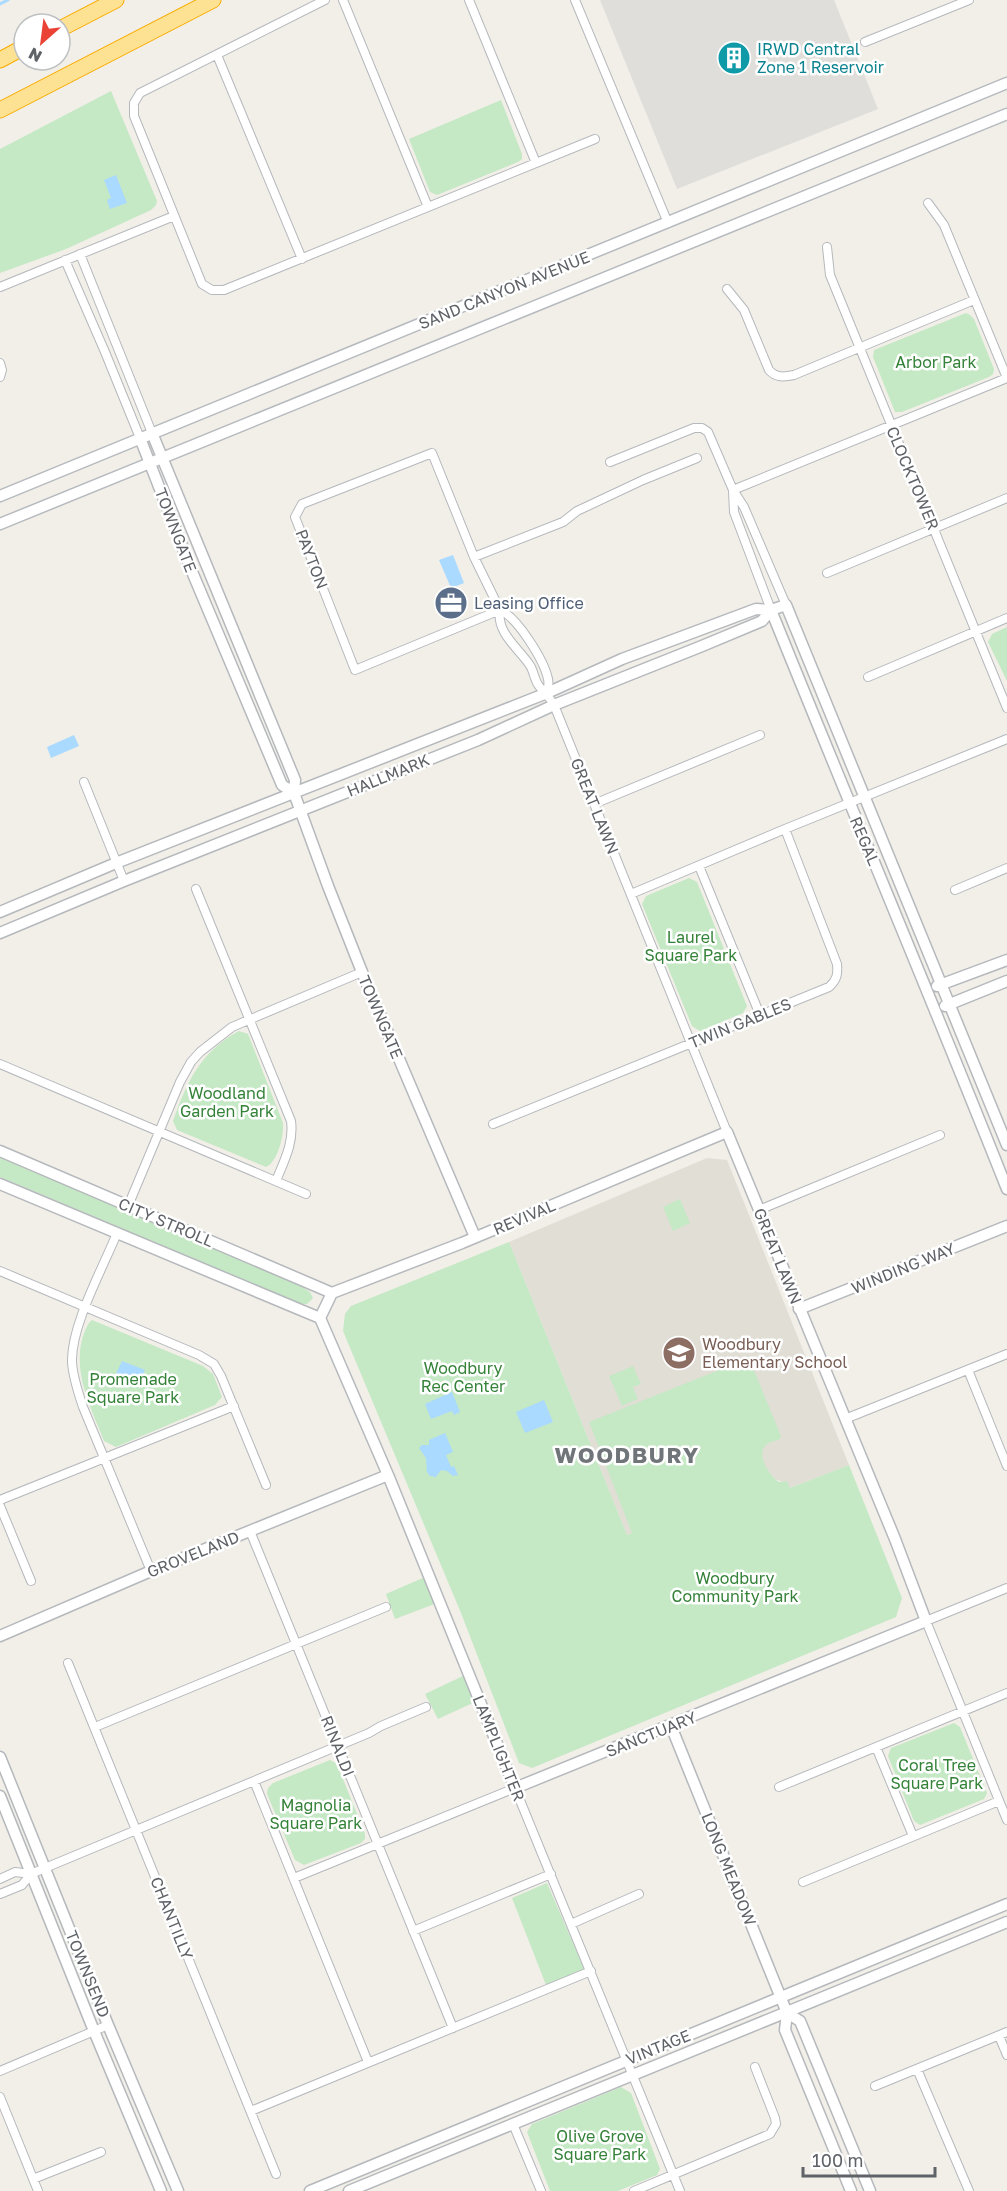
<svg xmlns="http://www.w3.org/2000/svg" width="1007" height="2191" font-family="'Golos Text',sans-serif">
  <rect width="100%" height="100%" fill="#f1efe8"/>
  <path fill="#e0deda" d="M600,0h234l44,109 -201,80z"/>
  <path fill="#e1ded6" d="M707,1158l20,2 122,305 -59,23 -7,-6 -8,-3 -3,-4 -145,60 -118,-293z"/>
  <path fill="#c5e8c5" d="M111,91l46,110 -1,4 -5,5 -85,39 -66,24v-124z
    M501,100l21,54v5l-4,3 -81,33 -7,-3 -21,-53z
    M966,313l4,2 4,4 20,50 -1,5 -4,3 -87,35h-7l-22,-55 1,-7z
    M1007,627v54l-19,-39 4,-8z
    M689,878l8,4 50,124 -4,7 -43,18 -8,-5 -50,-122 4,-8z
    M239,1031l9,3 35,89c1,12 -5,39 -17,44l-89,-37 -4,-9c14,-39 27,-69 66,-90z
    M0,1158l291,122 19,12 3,6 -6,6h-5l-302,-127z
    M680,1199l10,24 -17,8 -10,-24z
    M509,1242l118,293 5,-2 -43,-111 160,-64 32,78 -1,3c-4,2 -11,3 -14,6 -11,10 5,32 13,37l8,-1 3,7 59,-23 53,133 -6,19 -364,151 -13,-5 -58,-150 -118,-282 2,-17 6,-8z
    M92,1320l111,46 10,8 9,23 -7,8 -99,42 -12,-6c-13,-33 -32,-69 -21,-105 3,-7 4,-12 9,-16z
    M633,1366l8,18 -8,3 5,12 -16,7 -13,-30z
    M425,1577l12,26 -42,16 -9,-25z
    M465,1675l12,26 -39,18 -13,-25z
    M954,1723l6,4 27,66 -3,6 -64,26 -6,-4 -26,-65 3,-8z
    M330,1760l7,4 28,70v5l-4,4 -57,22 -9,-5 -28,-66 1,-6 5,-5z
    M547,1883l38,88 -39,14 -34,-87z
    M621,2087l10,6 29,76 -3,6 -39,16h-68l-23,-59 5,-8z"/>
  <path fill="#aadaff" d="M116,175l11,28 -17,6 -3,-9 4,-2 -7,-18z
    M453,555l11,28 -13,5 -12,-28z
    M74,735l5,11 -28,12 -4,-11z
    M122,1361l23,9 -6,13 -23,-9z
    M452,1392l8,20 -6,3 -2,-4 -21,8 -6,-15z
    M544,1400l9,22 -28,11 -9,-21z
    M445,1433l8,19 -7,3 5,12 3,-1 4,9 -5,1 -6,-5 -6,-1 -5,7 -6,-1 -3,-4 -1,-14 -7,-10 3,-3h7v-5z"/>
  <g fill="none" stroke-linecap="round" stroke-linejoin="round">
    <path stroke="#aadaff" stroke-width="3" d="M0,4l8,-4"/>
    <g stroke="#b5b8bc" stroke-width="10">
      <path id="minor" d="M325,0l-185,93 -6,10v13l68,168 10,6h12l371,-151
        M343,0l85,207
        M469,0l67,163
        M575,0l93,223
        M865,42l104,-42
        M217,55l85,204
        M827,247l3,28 177,433
        M80,254l72,179
        M65,260l40,92 35,86
        M0,287l174,-71
        M727,289l17,21 25,60c7,8 15,7 25,5l180,-75
        M0,363l2,7 -2,7
        M610,462l84,-34h8l6,4 25,58 11,17 42,98
        M733,490l274,-112 -63,-153 -16,-22
        M733,491l1,21 37,98
        M474,557l89,-35 14,-11 66,-31 54,-22
        M827,573l180,-75
        M868,677l139,-59
        M547,693c1,-4 2,-10 1,-14 -4,-19 -31,-62 -48,-69l-145,60 -60,-153 7,-13 130,-51 42,104 26,53c-4,22 18,38 29,54 5,6 5,16 10,22 5,7 10,10 15,19l173,427
        M84,782l40,99
        M594,804l166,-69
        M699,866l61,149
        M196,889l95,232c3,22 -7,40 -15,60
        M955,890l52,-22
        M631,894l154,-65 222,-90
        M0,1064l306,130
        M493,1124l336,-137c8,-7 9,-13 8,-23l-52,-135
        M128,1206l52,-124 11,-20 9,-10 32,-25 130,-55
        M759,1210l181,-75
        M117,1233c-14,35 -46,92 -45,129 1,16 6,30 11,45l68,164
        M0,1271l199,84 15,9 7,12 45,109
        M968,1370l39,96
        M845,1419l162,-65
        M0,1500l234,-94
        M0,1506l31,75
        M250,1531l203,497
        M1007,1588l-81,33 81,199
        M68,1663l208,511
        M95,1727l291,-120
        M876,1747l37,89
        M254,1781l114,281
        M779,1787l228,-94
        M294,1878l221,-90 165,403
        M0,1879l15,-7 16,2 14,-6 324,-135 12,-7 45,-19
        M803,1882l196,-81
        M0,1894l22,-9 9,-11
        M571,1924l68,-30
        M413,1931l138,-57
        M999,2036l8,19
        M917,2069l52,122
        M0,2071l108,-46
        M875,2086l132,-54
        M0,2097l38,94
        M251,2111l340,-140
        M513,2124l28,67
        M33,2179l68,-27
        M634,2191l136,-57 6,-10 -1,-6 -20,-51"/>
    </g>
    <g stroke="#b5b8bc" stroke-width="13">
      <path id="tertiary" d="M152,433l143,347 -1,13 34,93 34,86 113,265
        M140,438l53,136 89,211 12,8
        M771,610c78,193 159,385 236,579
        M0,912l116,-49 431,-170 75,-34 134,-50 15,1 15,-5 221,540
        M0,933l124,-52 354,-141 76,-35 148,-59 60,-25 9,-11
        M937,986l70,-26
        M945,1006l62,-25
        M727,1132l168,407 31,82 -411,167 -127,-313 -68,-157 12,-25 130,-50z
        M0,1151l332,142
        M0,1184l320,134
        M799,1309l208,-83
        M0,1636l151,-65 237,-96
        M671,1726l116,287 -2,17 66,161
        M0,1757l108,268 70,166
        M0,1796l94,235 67,160
        M787,2013l13,8 70,170
        M310,2191l697,-287
        M349,2191l658,-269"/>
    </g>
    <g stroke="#b6babf" stroke-width="13">
      <path id="secondary" d="M0,496l1007,-413
        M0,524l1007,-410"/>
    </g>
    <g stroke="#f9ab00" stroke-width="17">
      <path id="motorway" d="M60,29l56,-29
        M0,60l24,-13
        M0,110l213,-110"/>
    </g>
    <use href="#minor" stroke="#fff" stroke-width="8"/>
    <use href="#tertiary" stroke="#fff" stroke-width="10"/>
    <use href="#secondary" stroke="#fff" stroke-width="10"/>
    <use href="#motorway" stroke="#fde293" stroke-width="15"/>
  </g>
  <defs>
    <g id="building-disc" transform="scale(1.725)"><circle r="9.5" fill="#0f9aa8" stroke="#fff"/><path d="M-4-6H4V6H1V3H-1V6H-4ZM-2.5-4.3h1.7v1.8h-1.7ZM.8-4.3h1.7v1.8H.8ZM-2.5-1h1.7V.8h-1.7ZM.8-1h1.7V.8H.8Z" fill="#fff"/></g>
    <g id="office-disc" transform="scale(1.725)"><circle r="9.5" fill="#5c6f8a" stroke="#fff"/><path d="M-6-3h4V-5.5h4V-3h4V5H-6ZM-1-4.5V-3h2v-1.5ZM-6 0V1H6V0Z" fill="#fff"/></g>
    <g id="school-disc" transform="scale(1.725)"><circle r="9.5" fill="#8d6e63" stroke="#fff"/><path d="M0-5L7-2L0 1L-7-2ZM-4 1L0 2.5L4 1V4Q0 6-4 4Z" fill="#fff"/></g>
  </defs>
  <g fill-rule="evenodd">
    <use href="#building-disc" x="734" y="58"/>
    <use href="#office-disc" x="451" y="603"/>
    <use href="#school-disc" x="679" y="1353"/>
  </g>
  <g text-anchor="middle" stroke-width="5" stroke-linejoin="round" paint-order="stroke">
    <g font-size="16" fill="#0d838f" stroke="#fff" text-anchor="start">
      <text x="757" y="55">IRWD Central<tspan x="757" dy="18">Zone 1 Reservoir</tspan></text>
    </g>
    <g font-size="16" fill="#5f6368" stroke="#fff">
      <text transform="translate(504 290) rotate(-22)" y="6">SAND CANYON AVENUE</text>
      <text transform="translate(913 478) rotate(67)" y="6">CLOCKTOWER</text>
      <text transform="translate(176 530) rotate(69)" y="6">TOWNGATE</text>
      <text transform="translate(312 559) rotate(69)" y="6">PAYTON</text>
      <text transform="translate(388 775) rotate(-22)" y="6">HALLMARK</text>
      <text transform="translate(595 806) rotate(68)" y="6">GREAT LAWN</text>
      <text transform="translate(865 841) rotate(67)" y="6">REGAL</text>
      <text transform="translate(381 1017) rotate(67)" y="6">TOWNGATE</text>
      <text transform="translate(740 1023) rotate(-22)" y="6">TWIN GABLES</text>
      <text transform="translate(524 1217) rotate(-23)" y="6">REVIVAL</text>
      <text transform="translate(166 1222) rotate(23)" y="6">CITY STROLL</text>
      <text transform="translate(778 1256) rotate(68)" y="6">GREAT LAWN</text>
      <text transform="translate(903 1268) rotate(-22)" y="6">WINDING WAY</text>
      <text transform="translate(193 1554) rotate(-22)" y="6">GROVELAND</text>
      <text transform="translate(651 1734) rotate(-22)" y="6">SANCTUARY</text>
      <text transform="translate(338 1746) rotate(68)" y="6">RINALDI</text>
      <text transform="translate(499 1748) rotate(68)" y="6">LAMPLIGHTER</text>
      <text transform="translate(729 1869) rotate(68)" y="6">LONG MEADOW</text>
      <text transform="translate(172 1918) rotate(68)" y="6">CHANTILLY</text>
      <text transform="translate(88 1974) rotate(68)" y="6">TOWNSEND</text>
      <text transform="translate(658 2047) rotate(-22)" y="6">VINTAGE</text>
    </g>
    <g font-size="16" fill="#348238" stroke="#fff">
      <text x="936" y="368">Arbor Park</text>
      <text x="691" y="943">Laurel<tspan x="691" dy="18">Square Park</tspan></text>
      <text x="227" y="1099">Woodland<tspan x="227" dy="18">Garden Park</tspan></text>
      <text x="463" y="1374">Woodbury<tspan x="463" dy="18">Rec Center</tspan></text>
      <text x="133" y="1385">Promenade<tspan x="133" dy="18">Square Park</tspan></text>
      <text x="735" y="1584">Woodbury<tspan x="735" dy="18">Community Park</tspan></text>
      <text x="937" y="1771">Coral Tree<tspan x="937" dy="18">Square Park</tspan></text>
      <text x="316" y="1811">Magnolia<tspan x="316" dy="18">Square Park</tspan></text>
      <text x="600" y="2142">Olive Grove<tspan x="600" dy="18">Square Park</tspan></text>
    </g>
    <g font-size="16" fill="#4e5e75" stroke="#fff" text-anchor="start">
      <text x="474" y="609">Leasing Office</text>
    </g>
    <g font-size="16" fill="#785e54" stroke="#fff" text-anchor="start">
      <text x="702" y="1350">Woodbury<tspan x="702" dy="18">Elementary School</tspan></text>
    </g>
    <g font-size="22" font-weight="bold" letter-spacing="1.5" fill="#70757a" stroke="#fff">
      <text x="627" y="1463">WOODBURY</text>
    </g>
  </g>
  <g transform="translate(42 42) rotate(208)"><circle r="28" fill="#ffffff" stroke="#bfc1c3" stroke-width="1.5"/>
  <path d="M0-4.5L10 22L0 15L-10 22Z" fill="#ea4335"/>
  <text y="-9" font-size="16" font-weight="bold" text-anchor="middle" fill="#5f6368">N</text>
  </g>
  <path d="M803 2167v9h132v-9" fill="none" stroke="#5f6368" stroke-width="3"/>
  <text x="812" y="2167" font-size="18" fill="#5f6368" stroke="#ffffff" stroke-width="4.5" paint-order="stroke">100 m</text>
</svg>
